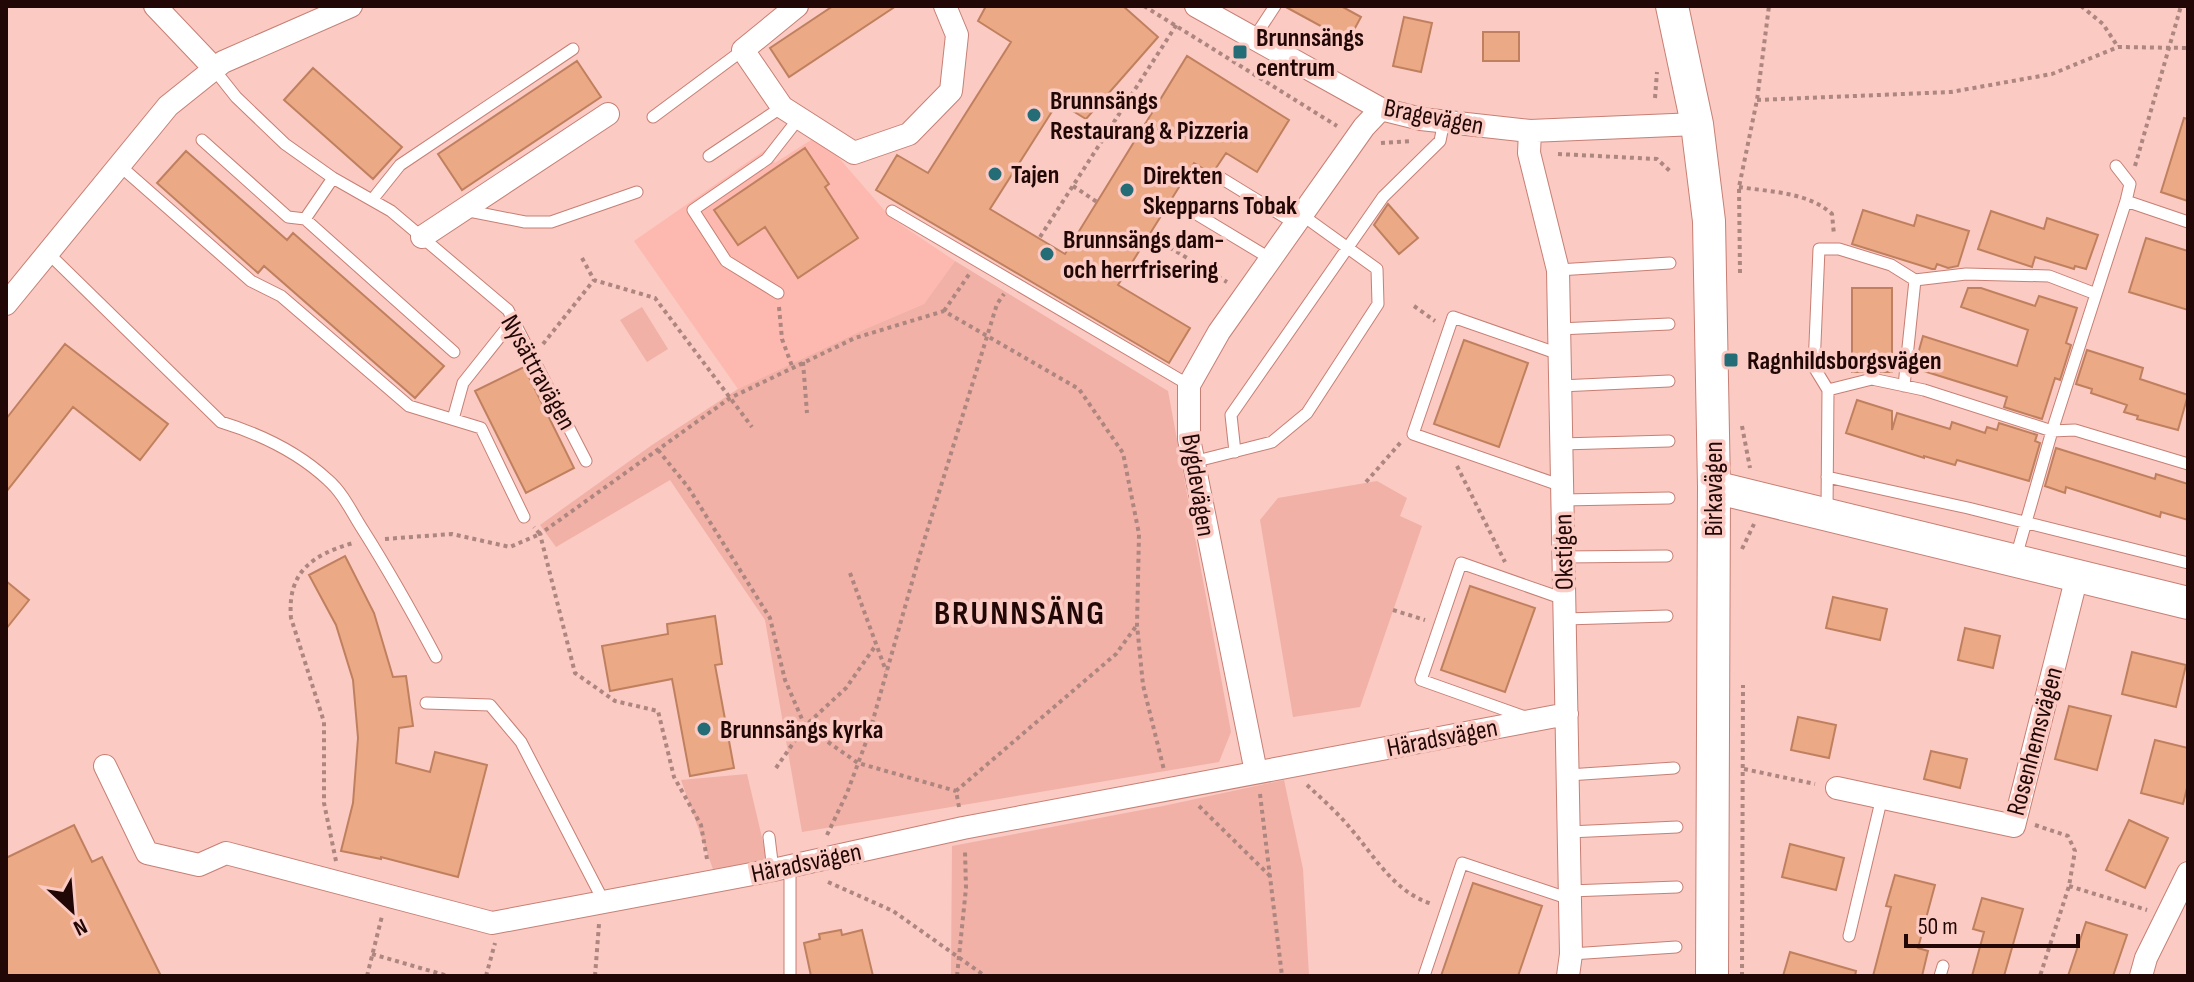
<svg xmlns="http://www.w3.org/2000/svg" width="2194" height="982" font-family="'Sofia Sans Condensed',sans-serif">
  <rect width="100%" height="100%" fill="#facac3"/>
  <path fill="#fdb9af" d="M819,135l72,83 64,43 -31,43 -61,26 -125,59 -104,-148 131,-91 10,13z"/>
  <path fill="#f1b1a7" d="M955,261l213,130 63,341 -12,30 -417,70 -37,-212 -95,-140 -114,67 -16,-22 112,-80 86,-56 125,-59 61,-26z
    M642,307l26,42 -21,13 -27,-42z
    M1377,481l30,17 -7,18 22,10 -62,181 -67,10 -33,-197 18,-22z
    M747,774l21,89 -54,9 -33,-92z
    M1284,780l19,89 6,107h-358l1,-130 211,-40z"/>
  <path fill="#eba986" stroke="#c0805f" stroke-width="2" d="M833,6h63l-107,71 -19,-29z
    M986,6h137l35,31 -72,82 -28,-17 -68,107 75,45 122,-198 102,64 -32,52 -31,-19 -14,21 -18,-11 -76,122 72,43 -21,35 -293,-173 21,-35 31,18 83,-131 -33,-21z
    M1284,6h57l20,11 -13,24z
    M1404,17l28,6 -11,49 -28,-6z
    M1483,32h36v29h-36z
    M577,61l24,36 -139,93 -24,-36z
    M313,68l89,79 -29,32 -89,-79z
    M2184,118l4,1v82l-27,-9z
    M805,148l24,36 -4,3 33,51 -60,40 -33,-51 -27,18 -24,-35z
    M186,151l101,89 6,-7 151,133 -29,32 -151,-132 -6,7 -101,-90z
    M1388,204l30,34 -19,16 -25,-29z
    M1863,210l51,16 3,-11 52,16 -11,35 -10,2 -11,-4 -2,5h-3l-80,-25z
    M1991,211l53,18 3,-11 51,17 -12,34 -11,-3 -1,3 -39,-12 -3,10 -54,-18z
    M2146,238l42,13v59l-59,-18z
    M1852,288h40v84h-40z
    M1968,288h13l54,18 4,-10 38,12 -11,35 5,2 -11,35 -5,-2 -13,41 -38,-12 3,-10 -93,-29 9,-32 94,30 11,-36 -67,-23z
    M1464,340l64,23 -29,84 -65,-23z
    M65,344l103,80 -28,36 -67,-53 -67,85v-73z
    M2087,350l56,18 -3,11 48,16 -10,35 -41,-11 1,-3 -14,-4 3,-7 -36,-12 1,-4 -16,-5z
    M524,367l50,101 -48,25 -51,-102z
    M1857,400l35,11v19l5,-17 53,16 2,-7 33,11 2,-6 10,3 2,-7 38,12 -2,6 5,2 -11,38 -72,-21 -2,5 -31,-9v2l-78,-25z
    M2056,448l99,31 1,-5 32,10v36l-27,-8 -1,5 -94,-30 -1,6 -20,-7z
    M345,556l29,57 19,64 13,-1 7,50 -14,2 -3,35 34,9 5,-20 52,13 -29,112 -77,-20v2l-40,-8 12,-48 5,-65 -5,-58 -17,-55 -27,-50z
    M6,581l23,19 -23,29z
    M1470,586l65,22 -30,84 -64,-22z
    M1833,597l54,12 -7,31 -54,-12z
    M715,616l7,48 -7,1 19,103 -44,8 -18,-97 -62,12 -8,-45 66,-12 -1,-10z
    M1965,628l35,8 -7,32 -35,-8z
    M2132,652l54,13 -10,42 -54,-13z
    M2069,706l42,10 -14,54 -42,-11z
    M1798,717l38,8 -7,33 -38,-8z
    M2155,740l33,8v36l-5,20 -42,-11z
    M1931,751l36,8 -7,29 -36,-9z
    M2129,820l39,18 -23,50 -39,-18z
    M74,825l18,37 10,-5 59,119h-155v-118z
    M1790,844l54,14 -8,32 -54,-13z
    M1895,875l40,10 -17,63 10,3 -6,25h-49l18,-69 -5,-1z
    M1473,883l69,23 -24,70h-77z
    M1982,898l41,11 -19,67h-32l12,-44 -11,-3z
    M2086,922l41,13 -14,41h-45z
    M841,930l1,5 20,-5 11,46h-62l-7,-33 16,-4 -1,-5z
    M1790,952l66,19 -1,5h-72z"/>
  <g fill="none" stroke-linecap="round" stroke-linejoin="round">
    <g stroke="#c77f74" stroke-width="13">
      <path id="lane" d="M1254,38l21,-32
        M213,68l23,29 49,47 48,34 58,33 117,99 78,151
        M653,117l90,-67
        M202,140l86,77 17,2 149,133
        M709,156l73,-49
        M119,165l132,116 30,15 128,110 72,22 43,89
        M1221,178l75,46
        M372,200l28,-35 173,-116
        M2126,201l62,21
        M464,210l61,12h26l86,-30
        M892,211l297,174
        M1198,215l73,44
        M305,219l28,-41
        M46,251l175,171c39,12 76,29 107,58 15,13 24,33 35,50 26,41 50,84 73,127
        M1558,270l112,-7
        M778,293l-52,-32 -33,-51 74,-51 32,-41
        M1559,329l110,-5
        M1559,354l-106,-37 -40,117 149,52
        M1560,386l109,-5
        M1904,386l11,-106
        M1828,390l-14,-23 5,-118h20l52,16 24,15 51,-6 83,2 47,18
        M453,419l10,-36 51,-64
        M1561,444l108,-3
        M1235,452l-4,-37 152,-218 57,-56 4,-20
        M1193,462l79,-20 35,-29 71,-109 -1,-35 -75,-54
        M1827,477l141,31 220,55
        M1562,500l107,-2
        M1827,511l1,-121 44,-11 52,11 128,41 23,-1 113,34
        M1563,557l104,-1
        M2016,557l36,-126 74,-230 4,-17 -14,-18
        M1565,619l102,-3
        M426,703l64,2 31,37 83,160
        M1525,717l-104,-37 40,-117 103,36
        M1568,775l106,-7
        M1569,832l108,-5
        M769,837l4,33
        M790,866v110
        M1570,891l107,-4
        M1849,936l33,-139
        M1571,954l105,-7
        M1424,976l38,-113 108,36
        M1940,976l3,-10"/>
    </g>
    <g stroke="#c77f74" stroke-width="24">
      <path id="street" d="M155,6l58,61
        M797,6l-54,44 39,57 72,46 55,-19 42,-43 6,-56 -12,-29
        M1196,6l185,103 40,10 109,12 167,-7
        M1530,131l-1,22 29,117 13,684 -3,22
        M422,237l186,-123
        M6,304l162,-198 55,-44 128,-56
        M105,766l42,87 52,12 27,-12 266,70 281,-53 190,-42 604,-114
        M1256,772l-67,-333v-54l30,-53 145,-205 17,-18
        M1837,788l177,38 63,-250
        M2141,976l5,-18 42,-85"/>
    </g>
    <g stroke="#c77f74" stroke-width="34">
      <path id="secondary" d="M1672,6l25,118 12,97 5,266 -2,489
        M1714,487l474,116"/>
    </g>
    <path stroke="#ae8680" stroke-width="4" stroke-dasharray="4 4" stroke-linecap="butt" d="M1144,6l193,120
      M2081,6l22,18 15,23
      M1655,98l2,-26
      M1757,100l194,-8 101,-18 66,-27 70,1
      M1381,143l31,-2
      M1558,154l99,5 14,13
      M2135,166l46,-160
      M1073,186l24,16
      M1739,187c32,5 69,5 93,27l2,21
      M1149,235l78,47
      M1040,237l137,-213
      M582,258l12,22 61,18 97,129
      M1740,273l-1,-86 18,-87 12,-94
      M1414,306l21,15
      M779,307l3,32 10,27
      M944,311l26,-38
      M543,344l51,-64
      M803,362l4,51
      M1742,426l8,42
      M658,450l30,37 82,131 15,62 20,46 53,37 98,28
      M1457,466l48,96
      M1366,482l35,-40
      M385,539l67,-5 58,13 30,-13 -6,-7
      M1742,549l12,-25
      M850,573l36,98
      M1393,610l32,10
      M776,768l29,-42 41,-38 30,-43
      M1744,769l71,15
      M1307,785c15,14 31,28 44,44 25,29 43,63 81,75
      M1260,794l22,182
      M1199,806l71,70
      M959,807l-3,-16 160,-137 21,-29
      M2035,825l33,11 7,15 -6,35 -29,90
      M827,835l20,-42 22,-59 51,-180 77,-250 7,-10
      M707,859l-6,-34 -27,-48 -16,-66 -43,-10 -40,-28 -35,-139 190,-136 125,-60 89,-27 135,78 44,64 16,81 -2,91 6,60 21,85
      M336,861l-12,-58v-81l-33,-104c-4,-46 21,-63 62,-75
      M828,882l65,29 92,65
      M2069,886l78,24
      M372,954l76,22
      M367,976l15,-60
      M486,976l9,-33
      M595,976l4,-52
      M957,976l9,-88 -1,-37
      M1742,976l1,-291"/>
    <use href="#lane" stroke="#fff" stroke-width="11"/>
    <use href="#street" stroke="#fff" stroke-width="22"/>
    <use href="#secondary" stroke="#fff" stroke-width="32"/>
  </g>
  <g fill="#246d77" stroke="#facac3" stroke-width="3">
    <rect x="1232" y="44" width="16" height="16" rx="4"/>
    <circle cx="1034" cy="115" r="8"/>
    <circle cx="995" cy="174" r="8"/>
    <circle cx="1127" cy="190" r="8"/>
    <circle cx="1047" cy="254" r="8"/>
    <rect x="1723" y="352" width="16" height="16" rx="4"/>
    <circle cx="704" cy="729" r="8"/>
  </g>
  <g text-anchor="middle" stroke-width="7" stroke-linejoin="round" paint-order="stroke">
    <g font-size="26" font-weight="bold" fill="#210705" stroke="#facac3" text-anchor="start">
      <text x="1256" y="46">Brunnsängs<tspan x="1256" dy="30">centrum</tspan></text>
      <text x="1050" y="109">Brunnsängs<tspan x="1050" dy="30">Restaurang &amp; Pizzeria</tspan></text>
      <text x="1011" y="183">Tajen</text>
      <text x="1143" y="184">Direkten<tspan x="1143" dy="30">Skepparns Tobak</tspan></text>
      <text x="1063" y="248">Brunnsängs dam-<tspan x="1063" dy="30">och herrfrisering</tspan></text>
      <text x="1747" y="369">Ragnhildsborgsvägen</text>
      <text x="720" y="738">Brunnsängs kyrka</text>
    </g>
    <g font-size="26" fill="#210705" stroke="#facac3">
      <text transform="translate(1434 116) rotate(11)" y="9">Bragevägen</text>
      <text transform="translate(539 372) rotate(61)" y="9">Nysättravägen</text>
      <text transform="translate(1199 485) rotate(81)" y="9">Bygdevägen</text>
      <text transform="translate(1713 489) rotate(-90)" y="9">Birkavägen</text>
      <text transform="translate(1563 552) rotate(-91)" y="9">Okstigen</text>
      <text transform="translate(1442 737) rotate(-11)" y="9">Häradsvägen</text>
      <text transform="translate(2034 741) rotate(-75)" y="9">Rosenhemsvägen</text>
      <text transform="translate(806 862) rotate(-12)" y="9">Häradsvägen</text>
    </g>
    <g font-size="34" font-weight="bold" letter-spacing="2" fill="#210705" stroke="#facac3">
      <text x="1020" y="624">BRUNNSÄNG</text>
    </g>
  </g>
  <rect width="2194" height="982" fill="none" stroke="#210705" stroke-width="16"/>
  <g transform="translate(72 910) rotate(154)" stroke="#facac3" stroke-width="6" paint-order="stroke">
  <path d="M0-6L14 30L0 20L-14 30Z" fill="#210705"/>
  <text y="-12" font-size="22" font-weight="bold" text-anchor="middle" fill="#210705">N</text>
  </g>
  <path d="M1906 934v12h172v-12" fill="none" stroke="#210705" stroke-width="4"/>
  <text x="1918" y="934" font-size="24" fill="#210705" stroke="#facac3" stroke-width="6" paint-order="stroke">50 m</text>
</svg>
